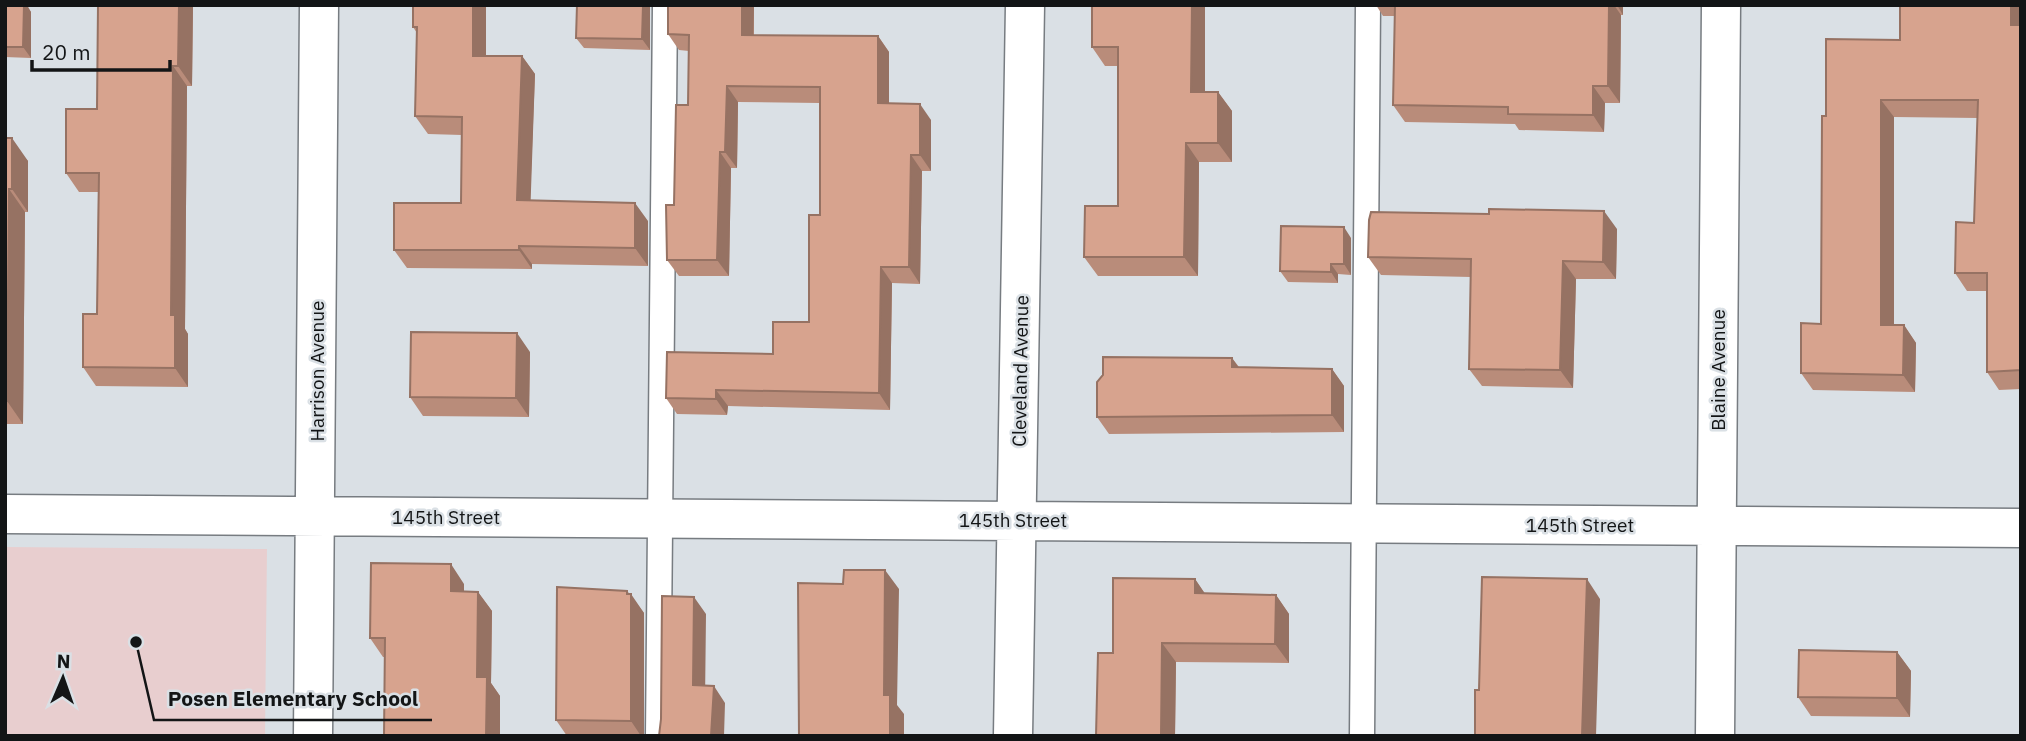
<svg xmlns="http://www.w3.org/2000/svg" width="2026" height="741" font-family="'IBM Plex Sans',sans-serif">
  <rect width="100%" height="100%" fill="#dae0e5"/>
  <path fill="#e8cecf" d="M5,547l262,2 -2,187h-260z"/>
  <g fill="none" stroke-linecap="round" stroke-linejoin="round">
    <g stroke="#777c81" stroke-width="27">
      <path id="lane" d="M658,736l7,-731
        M1362,736l6,-731"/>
    </g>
    <g stroke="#777c81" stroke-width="41">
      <path id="street" d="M5,514l2016,14
        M313,736l6,-731
        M1013,736l12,-731
        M1715,736l6,-731"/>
    </g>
    <use href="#lane" stroke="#fff" stroke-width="24"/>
    <use href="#street" stroke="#fff" stroke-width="38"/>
  </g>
  <path fill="#b98c7a" d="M5,5l22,2 4,5v46l-26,-1z
    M193,5l-1,81h-5l-2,243 3,5v53l-92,-1 -13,-19 14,-53 1,-122h-19l-13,-19 31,-64z
    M486,5v51h36l13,18 -5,127 118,20v45l-116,-2v5l-125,-1 -13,-18 67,-47 1,-68 -34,-1 -13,-18 2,-83 -4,-6z
    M577,5h73v45l-66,-2 -8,-10z
    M754,5v30l124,1 11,16v51l42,17v51h-9l-2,113 -28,-1 -2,127 -162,-4 -1,9 -50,-1 -11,-16 107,-44 36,-32 11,-107v-112l-82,-1 -1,66h-6l-2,108h-50l-12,-16 21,-155 1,-54 -10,-1 -11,-16z
    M1092,5h113v87h13l14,19v51h-33l-1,114h-100l-14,-19 34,-51v-140h-13l-13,-19z
    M1376,5h247v10h-2l-1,88h-15l-1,29 -85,-2 -4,-6 -110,-2 -12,-17 2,-89h-12z
    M2021,5v384l-22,1 -12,-18v-81h-20l-12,-18 19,-50 4,-105 -84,-1v208h10l12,18 -1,49 -102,-2 -12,-17 20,-49 5,-208 74,-76z
    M5,138l23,23v51h-3l-2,212h-18z
    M1617,229l-1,50h-40l-3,109 -91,-2 -13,-17 2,-92 -90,-2 -13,-18z
    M1351,238v37l-13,-1v9l-50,-1 -8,-11z
    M530,352l-1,65 -106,-1 -13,-19z
    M1232,358l7,9 93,2 12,17v46l-235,2 -12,-17z
    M1195,579l10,15 71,1 13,19v49l-113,-1 -1,74h-79l17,-83z
    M464,584v8h14l14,19 -1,72 9,13v40h-116l1,-79h-2l-13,-19z
    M627,591l17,22v123h-77l-11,-16z
    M1897,652l14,19 -1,46 -99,-1 -13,-19z"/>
  <path fill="#967263" d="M22,5h5l4,7v46l-8,-11z
    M179,5h14l-1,81 -14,-20z
    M473,5h13v69l-13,-18z
    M643,5h7v45l-8,-11z
    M742,5h12l-1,47 -11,-17z
    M1192,5h13v106l-14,-19z
    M1609,5h5l7,10 -1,88 -12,-17z
    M1617,5h6v10z
    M2011,5h10v33l-10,-13z
    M878,36l11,16v67l-11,-16z
    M522,56l13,18 -5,145 -13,-19z
    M173,66l14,20 -2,243 3,5v53l-13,-19 -4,-53z
    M727,86l11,16 -1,66 -12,-16z
    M1593,86l12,17 -1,29 -11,-17z
    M1218,92l14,19v51l-14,-19z
    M1881,100l13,17v226l-13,-18z
    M920,104l11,16v51l-11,-16z
    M12,138l16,23v51l-16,-23z
    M1186,143l13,19 -1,114 -14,-19z
    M720,152l11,16 -2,108 -12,-16z
    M911,155l11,16 -2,113 -11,-17z
    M9,189l16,23 -2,212 -16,-23z
    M635,203l13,18v45l-13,-18z
    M1604,211l13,18 -1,50 -13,-17z
    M1344,227l7,11v37l-7,-11z
    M519,246l13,18v5l-13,-19z
    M1563,261l13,18 -3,109 -13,-18z
    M1331,264l7,10v9l-7,-11z
    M881,267l11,16 -2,127 -11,-17z
    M1904,325l12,18 -1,49 -12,-17z
    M517,333l13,19 -1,65 -13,-19z
    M1232,358l12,17 -12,-8z
    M1332,369l12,17v46l-12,-17z
    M716,390l12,16 -1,9 -11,-16z
    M451,564l13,20v27l-13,-20z
    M885,570l14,19 -2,116 7,9v22h-14l-6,-41z
    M1195,579l13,19 -13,-5z
    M1587,579l13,20 -4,137h-14z
    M627,591l4,5v-2l13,19v123h-3l-10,-15z
    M478,592l14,19 -1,72 9,13v40h-14l-9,-59z
    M1276,595l13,19v49l-14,-19z
    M694,597l12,17 -1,88 -12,-17z
    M1162,643l14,19 -1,74h-14z
    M1897,652l14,19 -1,46 -13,-19z
    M714,686l11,17 -1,33h-13z"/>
  <path fill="#d7a38e" stroke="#967263" stroke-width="2" d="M5,5h19l-1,42h-18z
    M98,5h81l-1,61h-5l-2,249h4v53l-92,-1v-53h14l2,-141h-33v-64h31z
    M413,5h60v51h49l-5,144 118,3v45l-116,-2v4h-125v-47h67l1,-86 -47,-1 2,-89h-4z
    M577,5h66l-1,34 -66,-1z
    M668,5h74v30l136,1v67l42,1v51h-9l-2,112h-28l-2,126 -163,-3v9l-50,-1 1,-46 106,2v-32h36v-107h11v-128l-93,-1 -2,66h-5l-3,108h-50l-1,-55h8l2,-100h12l1,-70 -21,-1z
    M1092,5h100l-1,87h27v51h-32l-2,114h-100l1,-51h33v-159h-26z
    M1395,5h214l-1,81h-15v29l-85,-1v-7l-115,-2z
    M1900,5h111v20h10v345l-34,2v-99h-32l1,-51 18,1 4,-123h-97v225h23l-1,50 -102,-2v-50l20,1 1,-208h4v-77l74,1z
    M5,138h7v51h-3l-2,212h-2z
    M1489,209l115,2 -1,51 -40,-1 -3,109 -91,-1 2,-110 -103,-2 1,-37 2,-8 118,2z
    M1281,226l63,1v37h-13v8l-51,-1z
    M411,332l106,1 -1,65 -106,-1z
    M1103,357l129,1v9l100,2v46l-235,2v-35l6,-7z
    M371,563l80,1v27l27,1 -1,85h10l-1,59h-102l1,-98h-15z
    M844,570h41l-1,125h6v41h-91l-1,-153 45,1z
    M1482,577l105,2 -5,157h-107v-46h4z
    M1113,578l82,1v14l81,2 -1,49 -113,-1 -1,93h-65l2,-83h15z
    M557,587l70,4v3h4v127l-75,-1z
    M662,596l32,1 -1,88 21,1 -3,50h-52l2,-17z
    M1799,650l98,2v46l-99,-1z"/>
  <g text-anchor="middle" stroke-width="5" stroke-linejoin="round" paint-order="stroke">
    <g font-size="19" fill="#131516" stroke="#dae0e5">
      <text transform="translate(1718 370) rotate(-90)" y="7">Blaine Avenue</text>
      <text transform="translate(317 371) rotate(-90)" y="7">Harrison Avenue</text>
      <text transform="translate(1020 371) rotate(-89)" y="7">Cleveland Avenue</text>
      <text x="446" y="524">145th Street</text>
      <text x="1013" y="527">145th Street</text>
      <text x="1580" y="532">145th Street</text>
    </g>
  </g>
  <path fill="none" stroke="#131516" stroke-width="2.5" d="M136 642L154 720H432"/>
  <circle fill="#131516" stroke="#dae0e5" stroke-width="2.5" cx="136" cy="642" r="7"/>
  <g font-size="21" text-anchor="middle" font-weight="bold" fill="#131516" stroke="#dae0e5" stroke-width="5" stroke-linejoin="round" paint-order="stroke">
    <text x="293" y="706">Posen Elementary School</text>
  </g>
  <rect width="2026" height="741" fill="none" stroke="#131516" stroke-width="14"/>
  <g transform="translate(63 678) rotate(2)" stroke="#dae0e5" stroke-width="5" paint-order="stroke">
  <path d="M0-5L12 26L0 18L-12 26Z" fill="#131516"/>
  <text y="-10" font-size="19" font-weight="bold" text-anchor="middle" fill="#131516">N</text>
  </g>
  <path d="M32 60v10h138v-10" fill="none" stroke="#131516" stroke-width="3.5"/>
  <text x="42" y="60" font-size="21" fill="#131516" stroke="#dae0e5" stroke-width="5" paint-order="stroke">20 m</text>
</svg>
